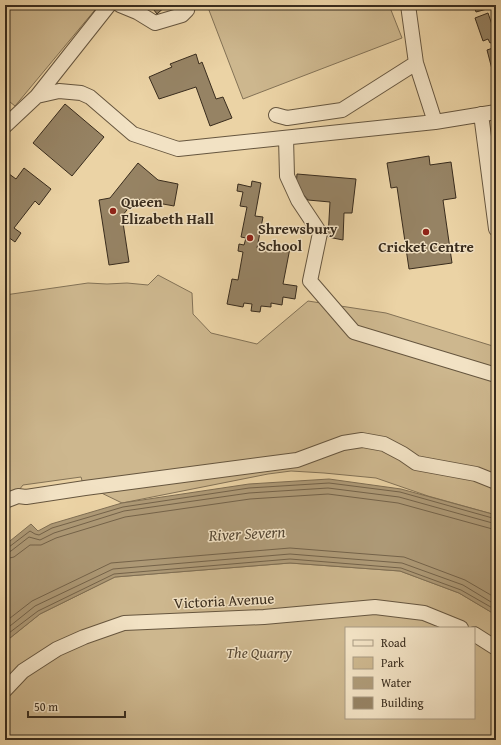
<svg xmlns="http://www.w3.org/2000/svg" width="501" height="745" font-family="'Gentium Book Plus',serif">
  <rect width="100%" height="100%" fill="#ebd3a5"/>
  <filter id="stains"><feTurbulence type="fractalNoise" baseFrequency=".005" numOctaves="4"/><feColorMatrix values="0 0 0 0 .2 0 0 0 0 .09 0 0 0 0 .02 0 0 0 .5 -.17"/></filter>
  <radialGradient id="worn" r=".72"><stop offset=".6" stop-color="#630" stop-opacity="0"/><stop offset="1" stop-color="#630" stop-opacity=".3"/></radialGradient>
  <path fill="#cdb78e" stroke="#837256" fill-rule="evenodd" d="M5,5h94l-84,101 -10,-8z
    M207,5h182l13,33 -159,61z
    M158,275l34,18 1,21 18,19 46,11 51,-43 78,12 110,34v168l-68,-19 -52,-18 -52,-5 -33,-2 -23,3 -146,29 -39,-19 -2,-7 -58,8 -8,10 -10,-8v-192l83,-12 19,1 20,-1 21,2z
    M290,563l110,8 59,22 37,22v125h-491v-98l35,-28 75,-37zM346,628h128v90h-128z"/>
  <path fill="#ae9a77" stroke="#7f6e53" d="M329,479l72,10 95,26v100l-37,-22 -59,-22 -110,-8 -175,14 -75,37 -35,28v-97l26,-21 7,7 13,-7 71,-21 127,-19z"/>
  <g fill="none" stroke-linecap="round" stroke-linejoin="round">
    <path stroke="#74634a" stroke-width="1" d="M5,548l4,-1 21,-16 5,3 4,1 13,-7 71,-21 126,-19 80,-5 71,9 96,27
      M5,553l6,-2 18,-14 11,3 14,-7 70,-22 125,-18 79,-5 71,9 97,27
      M5,559l9,-2 16,-12h11l15,-7 69,-21 125,-18 78,-5 70,9 98,27
      M5,622l27,-21 79,-38 179,-15 114,9 61,23 31,18
      M5,630l30,-24 78,-37 177,-15 112,9 61,22 33,20
      M5,636l33,-25 76,-37 176,-15 111,9 60,22 35,20"/>
  </g>
  <path fill="#968364" stroke="#392c1d" d="M139,5h28l-10,9 -7,-9 -6,6z
    M472,5h14l1,4 -11,3 -2,-6h-2z
    M488,13l8,23 -2,1 2,4 -6,2 -2,-4 -5,2 -8,-23z
    M496,47v25l-3,1 -6,-23z
    M196,54l3,10 3,-2 14,37 7,-2 9,21 -22,8 -14,-39 -37,12 -10,-22 23,-10 -2,-3z
    M65,104l39,33 -32,39 -39,-33z
    M429,156l1,9 21,-3 5,36 -13,2 9,63 -43,6 -12,-82 -6,1 -4,-25z
    M138,163l20,17 20,4 -4,22 -38,-7 -14,17 7,46 -20,3 -10,-65 11,-2z
    M24,168l27,21 -12,16 -4,-4 -21,27 7,5 -6,9 -7,-5 -3,5v-71l11,8z
    M297,174l59,5 -4,34h-8l-1,27 -15,-3 2,-35 -22,-2 -12,-14z
    M252,181l9,2 -6,33 8,1 -6,31 21,3 1,-5 11,2 -7,36 14,2 -2,13 -12,-2 -1,8 -11,-2v4l-10,-1 -1,6 -9,-1 1,-7 -8,-1 -1,4 -16,-3 5,-25 6,1 5,-28 -5,-1 1,-7 5,1 2,-7 -5,-1 6,-30 -7,-1 3,-14 -6,-1 1,-7 13,3z"/>
  <g fill="none" stroke-linecap="round" stroke-linejoin="round">
    <g stroke="#66563f" stroke-width="16">
      <path id="minor" d="M120,5l17,7 18,11 27,-8 5,-5 -3,-5
        M408,5l8,58 19,59
        M37,96l72,-91
        M481,114l15,115
        M276,115l11,3 55,-8 74,-47
        M5,126l32,-30 22,-5 22,2 9,4 43,37 45,15 257,-27 61,-10
        M286,138l1,38 11,24 22,33 -10,48 44,51 142,43
        M5,501l13,-5 8,1 59,-9 212,-28 46,-17 19,-3 22,4 19,10 13,9 60,11 20,8
        M474,634l22,14
        M5,690l18,-19 34,-22 27,-12 40,-14 140,-6 111,-10 49,6 37,15"/>
    </g>
    <use href="#minor" stroke="#f2e2c4" stroke-width="14"/>
  </g>
  <g fill="#8f2418" stroke="#f2e2c4" stroke-width="1.5">
    <circle cx="113" cy="211" r="4"/>
    <circle cx="426" cy="232" r="4"/>
    <circle cx="250" cy="238" r="4"/>
  </g>
  <g text-anchor="middle" stroke-width="3" stroke-linejoin="round" paint-order="stroke">
    <g font-size="15" font-weight="bold" fill="#392c1d" stroke="#f2e2c4" text-anchor="start">
      <text x="121" y="207">Queen<tspan x="121" dy="17">Elizabeth Hall</tspan></text>
      <text x="258" y="234">Shrewsbury<tspan x="258" dy="17">School</tspan></text>
      <text x="426" y="252" text-anchor="middle">Cricket Centre</text>
    </g>
    <g font-size="15" fill="#392c1d" stroke="#f2e2c4">
      <text transform="translate(224 601) rotate(-3)" y="5">Victoria Avenue</text>
    </g>
    <g font-size="15" font-style="italic" fill="#574834" stroke="#f2e2c4">
      <text x="259" y="658">The Quarry</text>
    </g>
    <g font-size="16" font-style="italic" fill="#564834" stroke="#f2e2c4">
      <text transform="translate(247 533) rotate(-3)" y="6">River Severn</text>
    </g>
  </g>
  <rect width="501" height="745" fill="none" stroke="#ebd3a5" stroke-width="20"/>
  <rect x="6" y="6" width="489" height="733" fill="none" stroke="#392c1d" stroke-width="2"/>
  <rect x="10" y="10" width="481" height="725" fill="none" stroke="#392c1d"/>
  <rect x="345" y="627" width="130" height="92" fill="#f2e2c4" stroke="#a89981"/>
  <rect x="353" y="640" width="20" height="6" fill="#f2e2c4" stroke="#a89981"/>
  <text x="381" y="647" font-size="12" fill="#392c1d">Road</text>
  <rect x="353" y="657" width="20" height="12" fill="#cdb78e" stroke="#a89981"/>
  <text x="381" y="667" font-size="12" fill="#392c1d">Park</text>
  <rect x="353" y="677" width="20" height="12" fill="#ae9a77" stroke="#a89981"/>
  <text x="381" y="687" font-size="12" fill="#392c1d">Water</text>
  <rect x="353" y="697" width="20" height="12" fill="#968364" stroke="#a89981"/>
  <text x="381" y="707" font-size="12" fill="#392c1d">Building</text>
  <path d="M28 711v6h97v-6" fill="none" stroke="#392c1d" stroke-width="2"/>
  <text x="34" y="711" font-size="12" fill="#392c1d" stroke="#f2e2c4" stroke-width="3" paint-order="stroke">50 m</text>
  <rect width="100%" height="100%" filter="url(#stains)"/>
  <rect width="100%" height="100%" fill="url(#worn)"/>
</svg>
